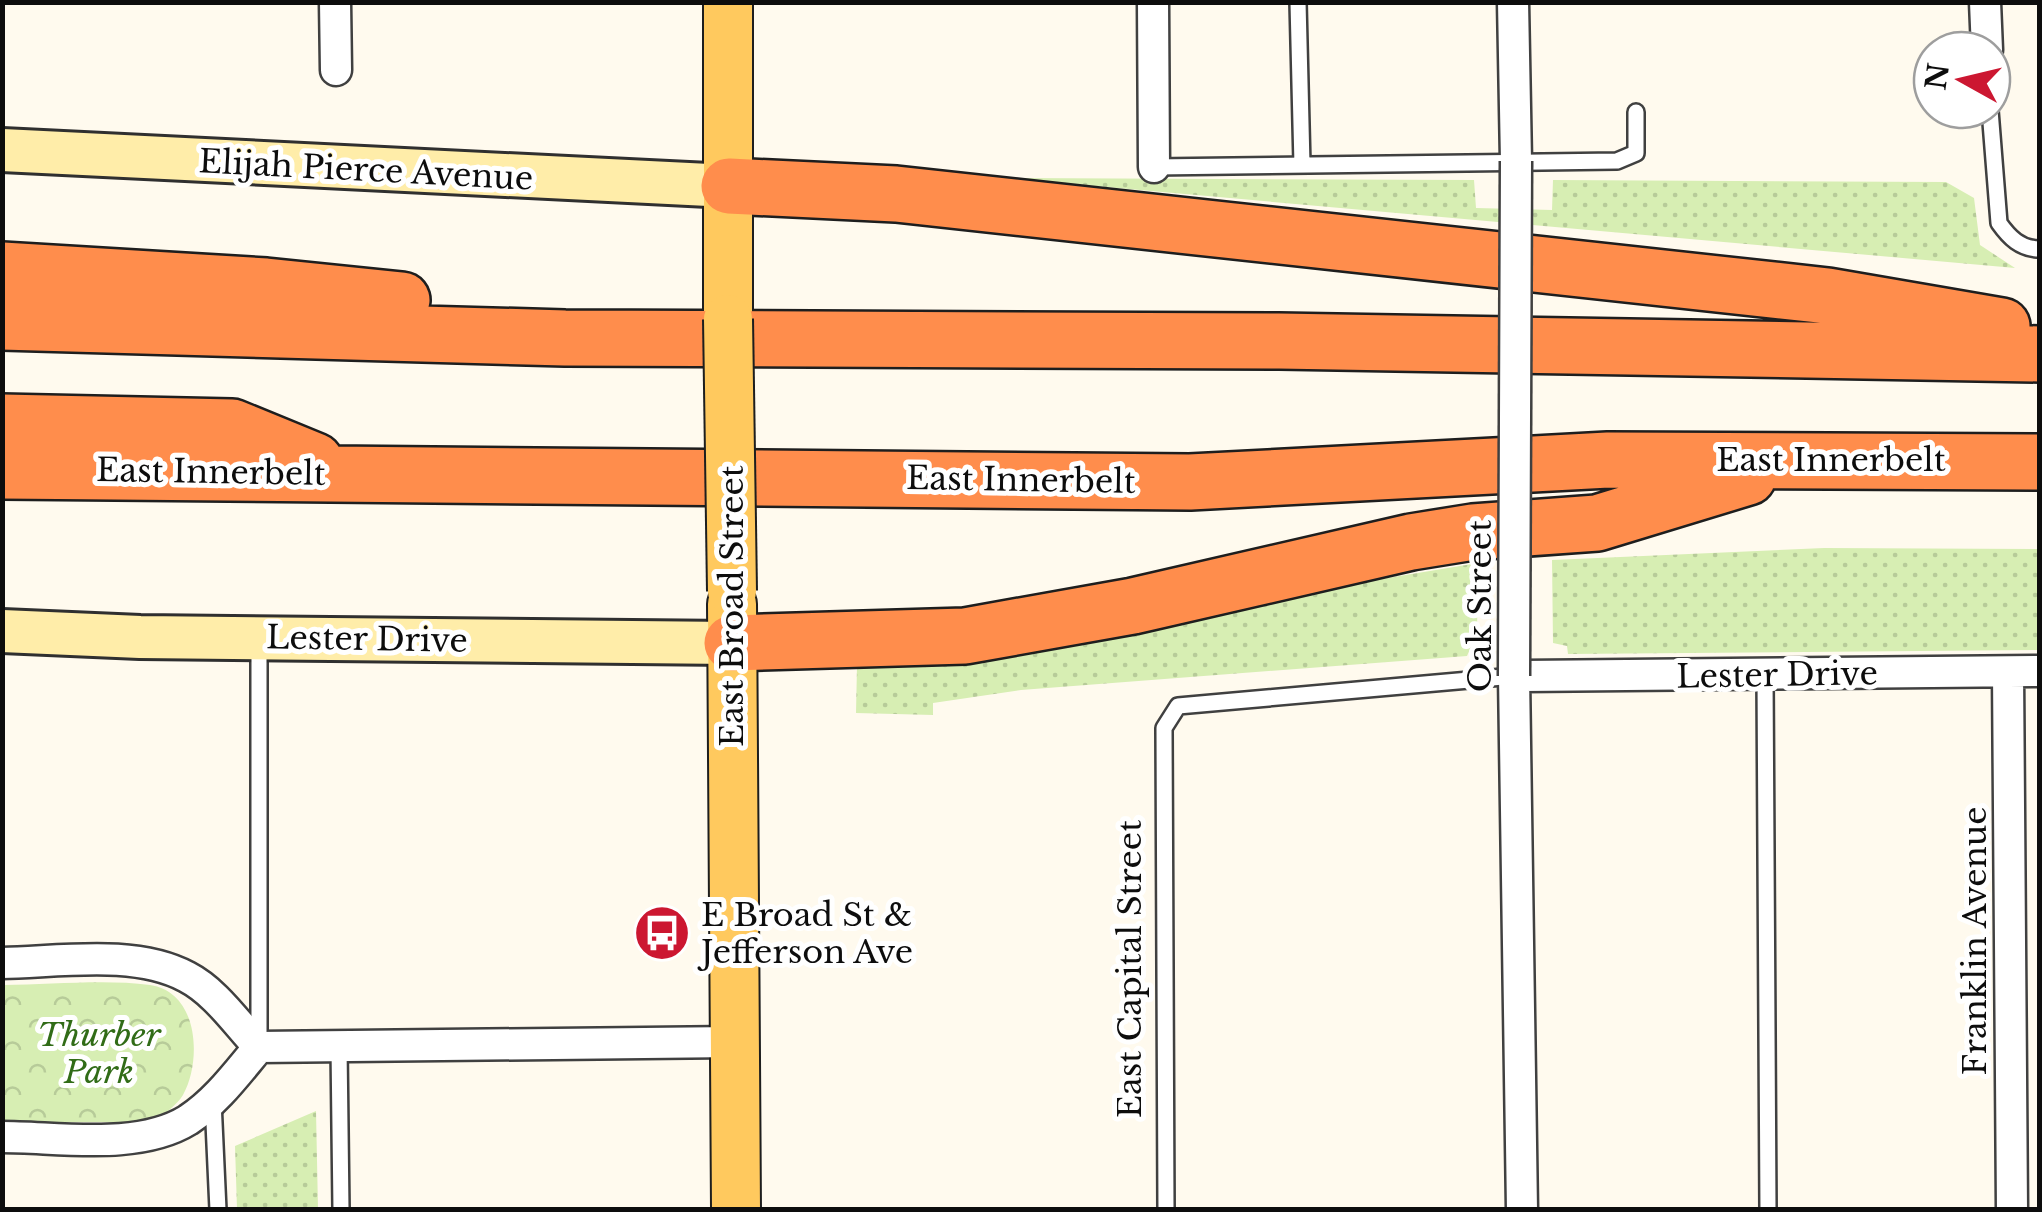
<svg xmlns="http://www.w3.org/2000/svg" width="2042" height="1212" font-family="'Libre Baskerville',serif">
  <defs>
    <pattern id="grass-dots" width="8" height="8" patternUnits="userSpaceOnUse" patternTransform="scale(2.5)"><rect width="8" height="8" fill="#d7eeb3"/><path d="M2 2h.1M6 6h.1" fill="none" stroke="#b7cb99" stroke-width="1.8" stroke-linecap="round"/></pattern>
    <pattern id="park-crowns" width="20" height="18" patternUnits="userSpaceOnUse" patternTransform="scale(2.5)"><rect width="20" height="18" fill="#d7eeb3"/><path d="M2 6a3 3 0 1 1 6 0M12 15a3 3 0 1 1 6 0" fill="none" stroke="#b7cb99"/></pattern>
  </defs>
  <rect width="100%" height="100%" fill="#fffaee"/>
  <path fill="url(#grass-dots)" d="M1004,178l470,2 2,28 76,2 1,-30 393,2 28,16 6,47 35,23z
    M1824,548l215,1v101l-471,4 -1,-8 -14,-3 -1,-83z
    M1478,563l-1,70 -10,23 -446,34 -88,13v12l-77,-2 1,-47z
    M316,1111l2,98h-81l-2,-63z"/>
  <path fill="url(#park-crowns)" d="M3,985c47,0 100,-6 147,0 49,7 52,76 33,110 -6,10 -19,19 -28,27h-152z"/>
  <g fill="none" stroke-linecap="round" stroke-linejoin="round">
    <g stroke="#404040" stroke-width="20">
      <path id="lane" d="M1298,2l4,163
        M1990,110l9,113c10,14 21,26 41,26
        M1154,167l463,-6 19,-8v-41
        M1765,675l3,535
        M259,1044v-402
        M339,1047l2,163
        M213,1101l5,109
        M1166,1210l-2,-482 14,-22 336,-30"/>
    </g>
    <g stroke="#404040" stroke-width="35">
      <path id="street" d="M335,2l1,68
        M1153,2l1,165
        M1513,2l3,159
        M1985,2l2,48
        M2008,672l4,538
        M2,963c57,-1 133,-14 185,14 29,15 50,47 72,70l476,-5
        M2,1137c57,0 136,14 186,-17 29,-19 49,-47 71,-73
        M1522,1210l-8,-534 526,-5"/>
    </g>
    <g stroke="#2f2f2f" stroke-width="48">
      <path id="secondary" d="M2,150l727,36
        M2,631l138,6 592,6"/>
    </g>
    <g stroke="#1e1e1e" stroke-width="52">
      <path id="primary" d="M728,2v317
        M732,604l4,606"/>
    </g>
    <g stroke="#1e1e1e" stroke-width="60">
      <path id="highway" d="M729,186l167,8 932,102 174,30
        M2,270l264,16 136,14
        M2,322l563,16 714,3 761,13
        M2,422l230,5 83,34
        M2,471l1188,11 418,-22 432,2
        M732,643l233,-7 168,-30 278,-64 62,-10 124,-9 151,-46"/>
    </g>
    <use href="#lane" stroke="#fff" stroke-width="15"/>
    <use href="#street" stroke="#fff" stroke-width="30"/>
    <use href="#secondary" stroke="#ffeda9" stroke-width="42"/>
    <use href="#primary" stroke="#ffc95e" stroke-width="48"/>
    <use href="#highway" stroke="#ff8d4c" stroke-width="55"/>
    <g stroke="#404040" stroke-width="35" stroke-linecap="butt">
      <path id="street-bridge" d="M1514,676l2,-515"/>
    </g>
    <g stroke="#1e1e1e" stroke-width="52" stroke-linecap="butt">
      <path id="primary-bridge" d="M728,319l4,272"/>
    </g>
    <use href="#street-bridge" stroke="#fff" stroke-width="30"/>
    <use href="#primary-bridge" stroke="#ffc95e" stroke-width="48"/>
  </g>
  <defs>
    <g id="bus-disc" transform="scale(2.875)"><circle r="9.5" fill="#cc1731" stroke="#fff"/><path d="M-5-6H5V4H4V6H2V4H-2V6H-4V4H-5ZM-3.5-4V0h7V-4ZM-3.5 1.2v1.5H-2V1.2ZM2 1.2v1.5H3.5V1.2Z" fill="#fff"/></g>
  </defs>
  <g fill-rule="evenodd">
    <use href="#bus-disc" x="662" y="933"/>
  </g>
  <g text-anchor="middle" stroke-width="10" stroke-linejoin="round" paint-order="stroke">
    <g font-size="32" fill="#0d0d0d" stroke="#fff">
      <text transform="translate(366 170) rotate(3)" y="11">Elijah Pierce Avenue</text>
      <text x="1831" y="471">East Innerbelt</text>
      <text transform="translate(211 472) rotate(1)" y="11">East Innerbelt</text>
      <text transform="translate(1021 480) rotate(1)" y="11">East Innerbelt</text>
      <text transform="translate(732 606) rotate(-90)" y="11">East Broad Street</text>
      <text transform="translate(1480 606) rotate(-90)" y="11">Oak Street</text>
      <text transform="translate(367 639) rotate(1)" y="11">Lester Drive</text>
      <text transform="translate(1777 675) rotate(-1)" y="11">Lester Drive</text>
      <text transform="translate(1975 941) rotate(-90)" y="11">Franklin Avenue</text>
      <text transform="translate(1130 969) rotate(-90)" y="11">East Capital Street</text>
    </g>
    <g font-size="32" fill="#0d0d0d" stroke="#fff" text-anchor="start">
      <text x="701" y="926">E Broad St &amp;<tspan x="701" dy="37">Jefferson Ave</tspan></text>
    </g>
    <g font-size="32" font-style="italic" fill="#316c17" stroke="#fff">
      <text x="99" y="1046">Thurber<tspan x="99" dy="37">Park</tspan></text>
    </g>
  </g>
  <rect width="2042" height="1212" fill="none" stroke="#0d0d0d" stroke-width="10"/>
  <g transform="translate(1962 80) rotate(278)"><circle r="48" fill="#ffffff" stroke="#9e9e9e" stroke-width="2.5"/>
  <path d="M0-8L18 38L0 25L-18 38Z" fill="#cc1731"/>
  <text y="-15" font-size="28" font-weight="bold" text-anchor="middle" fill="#0d0d0d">N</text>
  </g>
</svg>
